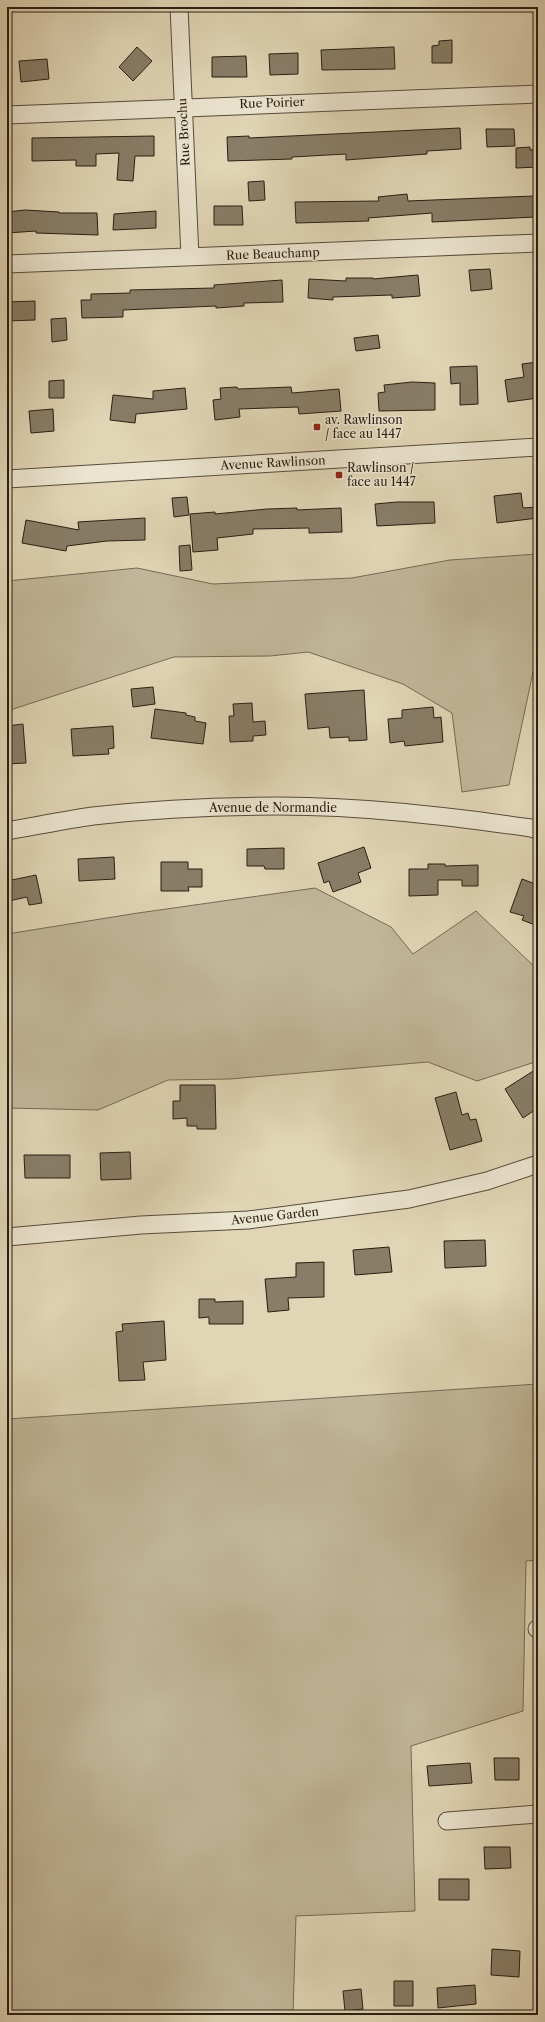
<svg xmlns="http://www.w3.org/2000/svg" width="545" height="2022" font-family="'Libre Caslon Text',serif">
  <rect width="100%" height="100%" fill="#e0d5b5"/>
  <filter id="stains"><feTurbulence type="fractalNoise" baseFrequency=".005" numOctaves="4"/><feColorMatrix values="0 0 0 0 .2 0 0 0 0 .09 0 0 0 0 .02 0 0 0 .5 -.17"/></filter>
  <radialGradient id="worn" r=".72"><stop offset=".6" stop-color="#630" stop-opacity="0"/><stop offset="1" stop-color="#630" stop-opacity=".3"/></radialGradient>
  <path fill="#c1b699" stroke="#756a56" d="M538,554v108l-3,1 -26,122 -47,7 -10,-79 -49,-29 -95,-32 -38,4 -96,1 -167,54v-130l130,-13 76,16 139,-6 98,-18z
    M315,888l76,39 22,27 63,-43 62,59v91l-61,20 -49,-19 -198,17 -62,1 -70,30 -91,-2v-174l131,-21z
    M538,1384v176l-12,1 -3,150 -112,35 4,165 -119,5 -3,99h-286v-596z"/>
  <path fill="#887d67" stroke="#291e13" d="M452,40v23h-20v-17l7,-1v-4z
    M137,47l15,14 -19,20 -14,-14z
    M394,47l1,22 -73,1 -1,-20z
    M298,53v21l-28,1 -1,-21z
    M246,56l1,21h-35v-20z
    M47,59l2,20 -28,3 -2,-21z
    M460,128l1,21 -34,2v3l-81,6v-6l-54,3v2l-64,2 -1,-24 22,-1v2z
    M486,129h28l1,17 -28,1z
    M154,136v20h-19l-2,25 -16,-1 2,-27 -23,1v12h-20v-6l-44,1v-23z
    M530,147v3l8,-1v18l-22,1v-20z
    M264,181l1,19 -16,1 -1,-19z
    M407,194l1,7 126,-5 1,21 -103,5v-9l-64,5 1,3 -73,2 -1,-21 84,-1 -1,-4z
    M214,206h28l1,19h-29z
    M25,210l34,2v1h38l1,22 -62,-2v-2l-29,2v-21z
    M156,211v17l-43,2 1,-16z
    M490,269l2,20 -21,2 -2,-21z
    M418,275l2,21 -28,2v-3l-59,2v3l-25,-2 1,-19 37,2v-3h27v1z
    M282,280l1,22 -39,1v3l-28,2v-2l-93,4v7l-41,1 -1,-18h10v-6l39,-1v-3l84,-2v-3z
    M35,301v19l-28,1v-19z
    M66,318l1,22 -15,2 -1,-23z
    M378,335l2,13 -24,3 -2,-13z
    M538,362v36l-30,4 -3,-22 19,-3 -2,-13z
    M477,366l1,38 -18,1v-22l-9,1 -1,-17z
    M64,380v18h-15v-17z
    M412,382l23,1v27l-56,1 -1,-18 7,-1 -1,-7z
    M237,387l1,2 53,-2 1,6 47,-4 2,22 -42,3 -1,-7 -59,2 1,8 -25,3 -2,-20 8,-1 -1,-11z
    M185,388l2,21 -51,5 -1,9 -25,-3 3,-25 40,4v-8z
    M53,409l1,22 -23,2 -2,-22z
    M521,493l2,15 15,-1v11l-41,5 -3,-27z
    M187,497l2,18 -15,2 -2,-19z
    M397,502h37l1,21 -58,3 -2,-22z
    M297,508v2l44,-2 1,24 -33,1v-5l-56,1v5l-36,4 1,12 -25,2 -3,-38 25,-2v2l52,-5z
    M145,518v22l-38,1 -40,5 -1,5 -44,-8 4,-23 53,10 -1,-8z
    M190,545l2,25 -12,1 -1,-25z
    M153,687l2,17 -22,3 -2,-18z
    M364,690l3,50 -18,1v-4l-19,1 -1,-11 -21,2 -3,-35z
    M252,703l1,19 12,-1 1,14 -13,1v5l-23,1 -1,-26h5l-1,-12z
    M433,707l1,11 7,-1 2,25 -38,4 -1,-5 -14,2 -2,-24 14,-1v-8z
    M155,709l31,4v2l9,2v4l11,2 -3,21 -52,-6z
    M23,724l3,39 -19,1v-38z
    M113,726l1,22 -6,1 1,5 -36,2 -2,-27z
    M364,847l7,21 -13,5 3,9 -28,10 -4,-11 -5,2 -6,-20z
    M284,848v21h-19l-1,-3h-17v-17z
    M114,857l1,22 -36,2 -1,-22z
    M161,862h27v7h14v18h-14l1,4h-28z
    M428,864h17v2l33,-1v21h-16v-6h-24v15l-29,1v-27h19z
    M36,875l6,28 -13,2 -2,-8 -18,4 -2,-20z
    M522,879l16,6v41l-16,-6 2,-4 -14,-4z
    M538,1068v40l-15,10 -18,-29z
    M180,1085h35l1,44h-19v-3h-10v-8l-14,1v-18h7z
    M456,1092l6,23 6,-2 2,7 6,-1 6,22 -32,9 -15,-52z
    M130,1152l1,27 -30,1 -1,-27z
    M24,1155h46v23h-45z
    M485,1240l1,26 -41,2 -1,-27z
    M389,1247l3,25 -37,3 -2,-25z
    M324,1262v35l-36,1 1,12 -21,2 -3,-33 31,-2v-14z
    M199,1299h16v3l28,-1v23h-34v-7l-10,1z
    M164,1321l2,39 -23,2 2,18 -26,1 -3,-49 7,-1 -1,-7z
    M494,1758h25v22h-24z
    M470,1763l2,20 -43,3 -2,-20z
    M484,1847h26l1,21 -26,1z
    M439,1879h30v21h-30z
    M492,1949l28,2 -1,26 -28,-2z
    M394,1981h19v25h-19z
    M475,1985l1,19 -38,4 -1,-20z
    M361,1989l2,20 -18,2 -2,-20z"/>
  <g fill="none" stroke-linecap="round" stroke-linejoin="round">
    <g stroke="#574c3c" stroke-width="19">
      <path id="street" d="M179,7l11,250
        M7,115l531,-21
        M7,264l531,-21
        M7,479l531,-32
        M7,831c29,-5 58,-11 86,-15 61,-7 124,-10 185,-10 84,0 169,10 253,22l7,2
        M7,1237l134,-12 107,-5 161,-21 78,-18 51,-17
        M537,1629h1
        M447,1821l91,-7"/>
    </g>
    <use href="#street" stroke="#ebe4cf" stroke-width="17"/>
  </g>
  <g fill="#8f2418" stroke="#ebe4cf" stroke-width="1.5">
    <rect x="313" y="423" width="8" height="8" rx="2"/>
    <rect x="335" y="471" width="8" height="8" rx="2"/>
  </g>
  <g text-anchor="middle" stroke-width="3" stroke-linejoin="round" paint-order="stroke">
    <g font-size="12" fill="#291e13" stroke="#ebe4cf">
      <text transform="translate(272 103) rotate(-2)" y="4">Rue Poirier</text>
      <text transform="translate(184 132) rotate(-93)" y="4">Rue Brochu</text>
      <text transform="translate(273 254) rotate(-2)" y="4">Rue Beauchamp</text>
      <text transform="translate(273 463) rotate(-3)" y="4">Avenue Rawlinson</text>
      <text x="273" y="812">Avenue de Normandie</text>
      <text transform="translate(275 1216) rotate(-6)" y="4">Avenue Garden</text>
    </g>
    <g font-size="12" fill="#291e13" stroke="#ebe4cf" text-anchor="start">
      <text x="325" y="424">av. Rawlinson<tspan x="325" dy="14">/ face au 1447</tspan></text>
      <text x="347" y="472">Rawlinson /<tspan x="347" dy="14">face au 1447</tspan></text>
    </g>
  </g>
  <rect width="545" height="2022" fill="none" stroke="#e0d5b5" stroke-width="24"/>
  <rect x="8" y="8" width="529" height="2006" fill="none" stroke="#291e13" stroke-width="2"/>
  <rect x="12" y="12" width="521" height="1998" fill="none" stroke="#291e13"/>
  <rect width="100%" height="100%" filter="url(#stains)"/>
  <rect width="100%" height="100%" fill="url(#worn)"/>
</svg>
